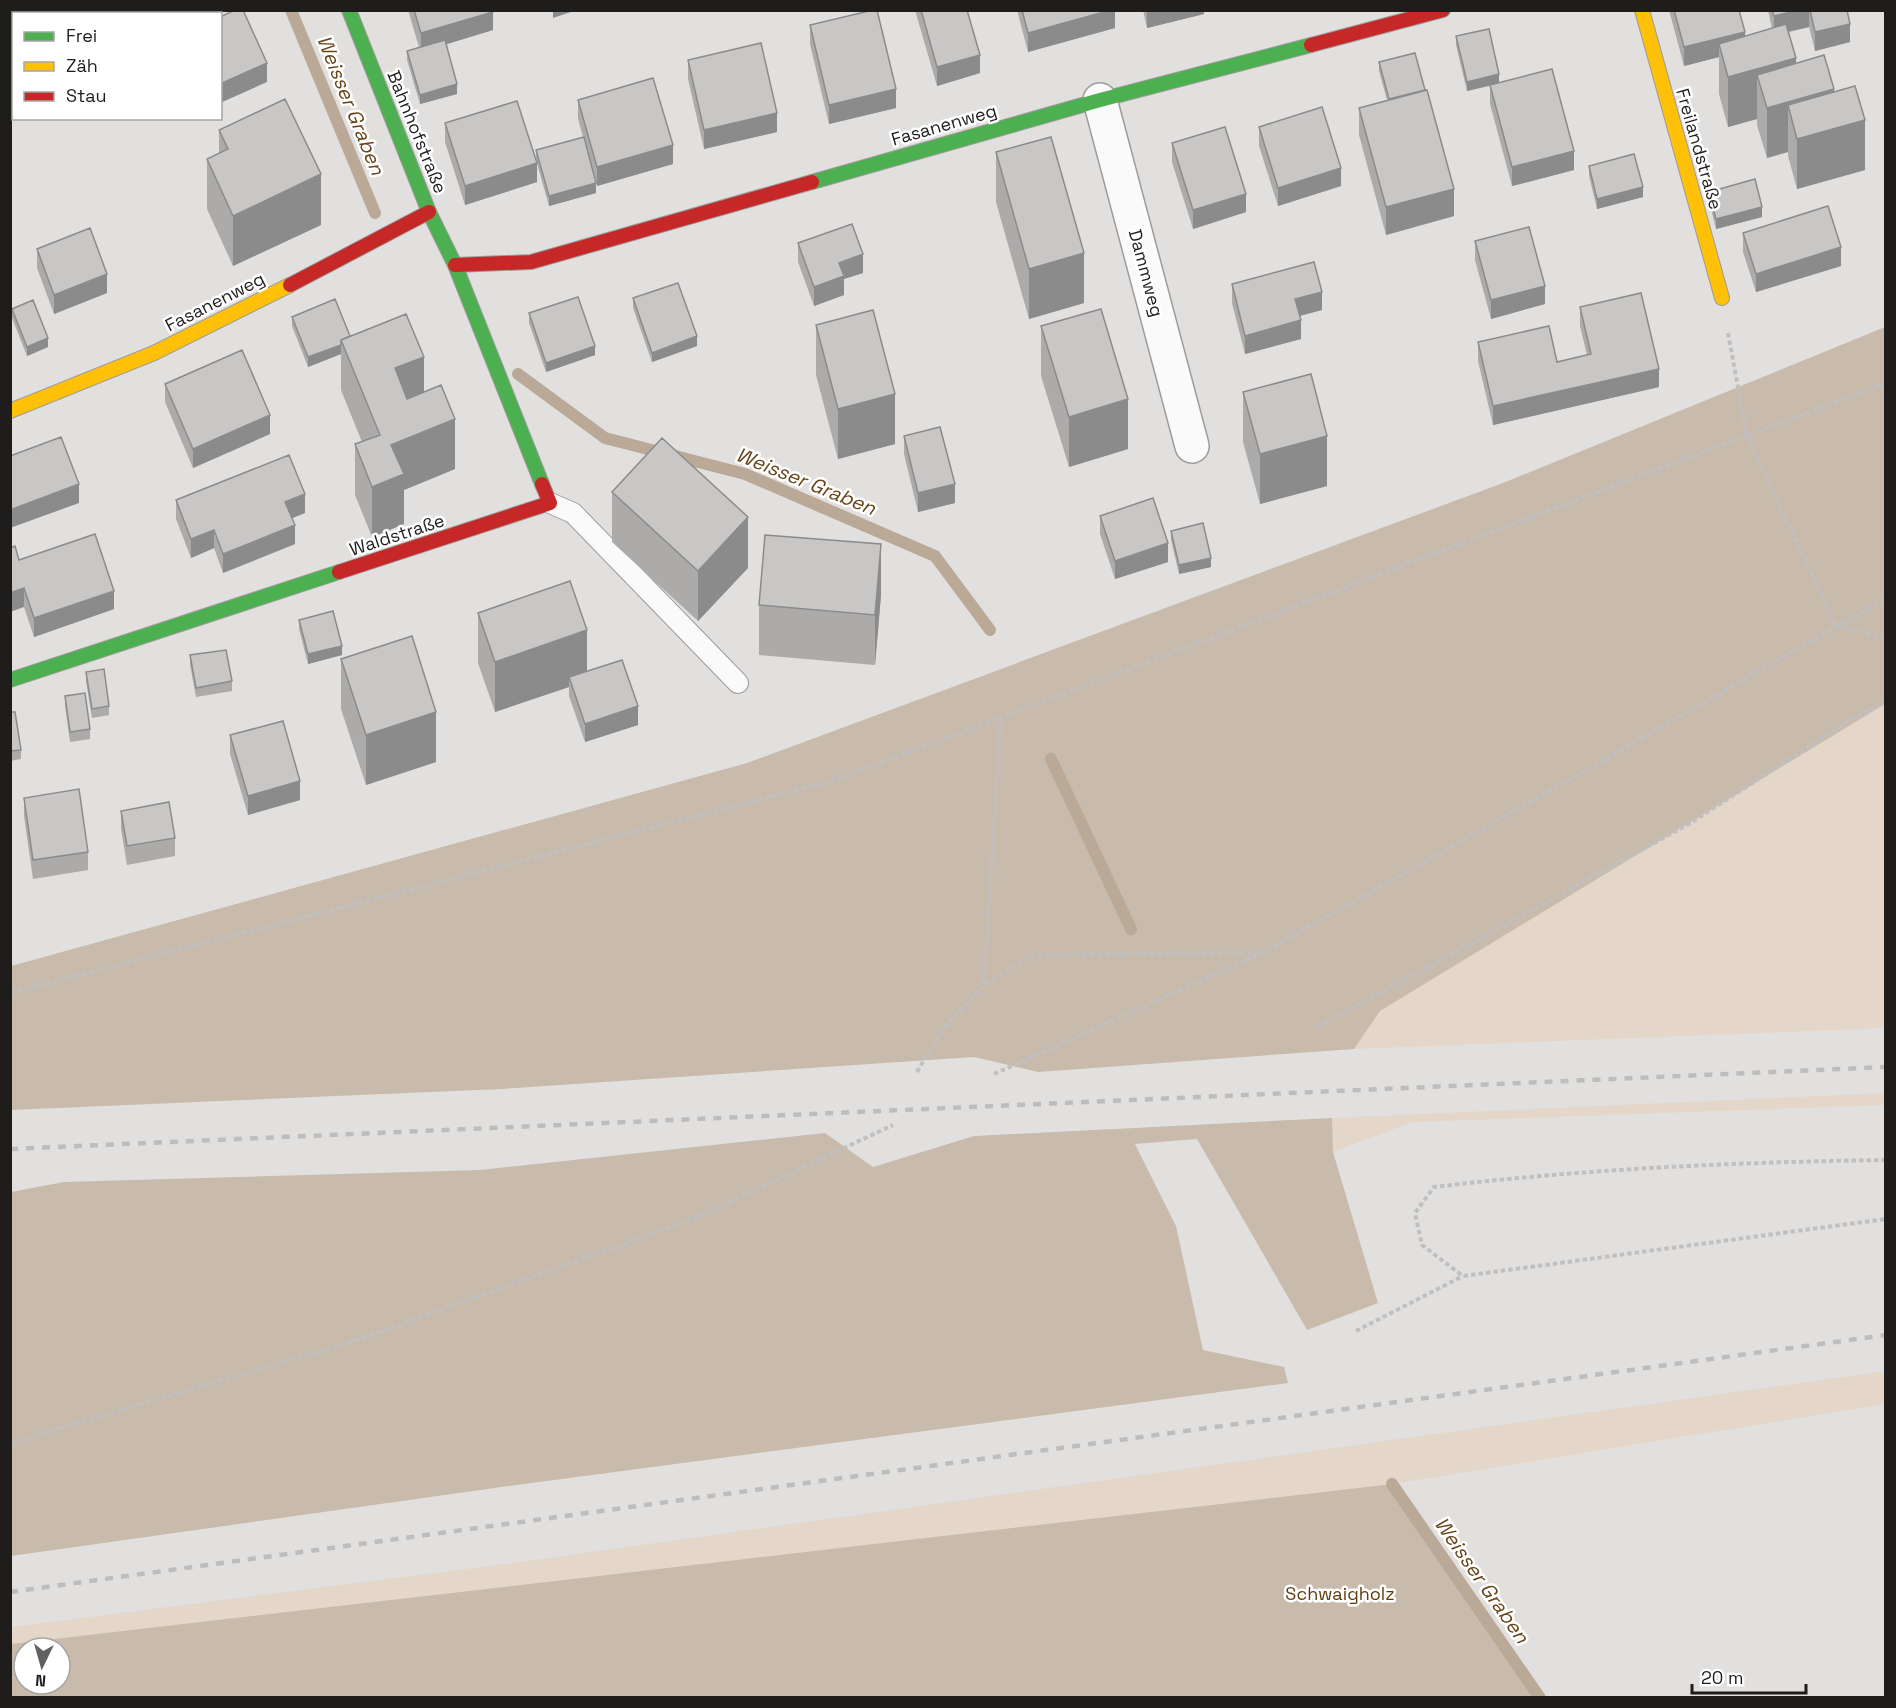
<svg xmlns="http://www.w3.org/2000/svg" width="1896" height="1708" font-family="'Space Grotesk',sans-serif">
  <rect width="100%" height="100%" fill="#e2e0de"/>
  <path fill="#e4d6c8" d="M1885,704v324l-531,21 26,-38z
    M1886,1093l-1,12 -472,17 -80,30 -1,-34z
    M1885,1371v33l-493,80 -1381,160 -1,-17 510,-65z"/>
  <path fill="#c9bbac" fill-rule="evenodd" d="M1885,327v377l-505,307 -26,38 -316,23 -64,-15 -472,32 -491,21v-144l736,-203 756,-280z
    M1332,1118l1,34 45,151 -71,27 -110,-191 -62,5 41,82 27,124 81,17 4,16 -779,103 -498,70v-364l53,-10 415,-12 346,-37 48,34 101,-31z
    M1392,1484l148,213h-1529v-53zM24,1648h36v36h-36z"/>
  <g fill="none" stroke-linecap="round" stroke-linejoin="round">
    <path stroke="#baa997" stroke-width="12" d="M291,10l84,203
      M518,374l87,64 140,36 190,82 55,74
      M1051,759l80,170
      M1392,1484l148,214"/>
    <g stroke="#9e9c9a" stroke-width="22">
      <path id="lane" d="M550,503l23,10 165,170"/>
    </g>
    <g stroke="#9e9c9a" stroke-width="36">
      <path id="street" d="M1100,100l92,346"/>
    </g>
    <g stroke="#9e9c9a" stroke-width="16">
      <path id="fast" d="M349,10l80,202 26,53 87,219
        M812,182l288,-82 211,-55
        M10,680l329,-108"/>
    </g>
    <g stroke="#9e9c9a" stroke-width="16">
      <path id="slow" d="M1642,10l80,288
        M10,411l144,-58 136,-68"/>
    </g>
    <g stroke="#9e9c9a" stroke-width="16">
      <path id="jam" d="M1311,45l132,-35
        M455,265l76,-3 281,-80
        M290,285l139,-73
        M339,572l211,-69 -8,-19"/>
    </g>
    <path stroke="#c1c0c0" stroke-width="4" stroke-dasharray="4.5 3" stroke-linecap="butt" d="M1728,333l19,103 89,190
      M1837,626l49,12
      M984,984l17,-267
      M10,993l825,-213 1051,-397
      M1318,1027l371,-203 158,-102 39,-21
      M917,1072l26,-44 41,-43 49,-30 227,-2
      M994,1074l268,-121 270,-152 354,-203
      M1886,1160c-151,2 -302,9 -452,27l-19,26 7,32 41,31 423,-57
      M1356,1331l107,-55
      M10,1443l341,-101 342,-123 200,-94"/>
    <use href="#lane" stroke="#fbfafa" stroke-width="20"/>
    <use href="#street" stroke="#fbfafa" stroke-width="33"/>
    <use href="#fast" stroke="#4caf50" stroke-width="14"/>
    <use href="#slow" stroke="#ffc107" stroke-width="14"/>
    <use href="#jam" stroke="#c62828" stroke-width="14"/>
    <path stroke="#bdbdbd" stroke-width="4.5" stroke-dasharray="8 8" stroke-linecap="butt" d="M10,1149l1876,-82
      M10,1592l1876,-257"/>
  </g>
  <path fill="#acabaa" d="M408,10h85v20l-47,14 11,50 -37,10 -13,-44v-9l12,-4z
    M915,10h52l13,63 -43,13z
    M1017,10h98v18l-87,24z
    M1143,10h61v4l-57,14z
    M1669,10h70l6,26 27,-8 -4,-18h79l3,32 -35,9 -6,-24 -20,5 7,32 38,28 31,78 -68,19 -9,-33v-4l-21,6 -10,-33v-6l-29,8 -9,-33v-37l-35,9z
    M810,25l86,83 -67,16 -19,-80z
    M1456,36l43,47 75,87 -62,16 -22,-82v-18l-23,5 -11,-46z
    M688,60l89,72 -73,17 -16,-70z
    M1379,62l75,154 -68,19 -27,-100v-27l28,-8 -8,-29z
    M578,100l95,64 -76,22 -4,-16 3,23 -47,13 -13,-46v-10l47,-13 -5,-18z
    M445,123l92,59 -72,23 -20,-63z
    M1259,127l82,59 -63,20 -19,-60z
    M219,130l102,95 -88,41 -26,-57v-50l12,-6z
    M1172,143l74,69 -53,17 -21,-67z
    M996,152l88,151 -55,16 -33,-117z
    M1589,166l54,31 -46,12 -8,-33z
    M1709,192l53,25 -46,12 -7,-28z
    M1743,233l98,33 -85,26 -13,-40z
    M1475,241l70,63 -54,15 -16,-59z
    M798,243l65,30 -19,6v16l-30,11 -16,-44z
    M37,249l70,44 -53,21 -17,-46z
    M1232,284l90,26 -22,6 1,23 -56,15 -13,-51z
    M633,298l64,48 -45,16 -19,-54z
    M1580,307l79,80 -166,38 -15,-64v-19l79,20 30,-7 -7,-29z
    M12,309l36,38 -21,9 -15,-38z
    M529,313l66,42 -49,17 -17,-49z
    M292,317l58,19 74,56 31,77 -51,21v34l-32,13 -17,-42v-51l7,-2 -21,-52v-36l-33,13 -16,-41z
    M816,325l79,119 -57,15 -22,-84z
    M1041,326l87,123 -59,18 -28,-91z
    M165,384l105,50 -77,34 -28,-66z
    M1243,392l84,94 -67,18 -17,-62z
    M904,436l51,67 -37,9 -14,-58z
    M612,492l136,76 -50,53 -86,-79z
    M176,500l129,13 -13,5 3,26 -72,29 -9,-25 -23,10 -15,-39z
    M1100,516l68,46 -53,17 -15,-45z
    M1171,531l40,36 -32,7 -8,-34z
    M19,560l95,49 -80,28 -10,-30z
    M881,595l-6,70 -116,-10v-50z
    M478,613l109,58 51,54 -53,17 -16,-46v-9l-74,25 -17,-49z
    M299,620l43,35 -34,9 -9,-35z
    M190,655l42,26v10l-36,6 -6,-32z
    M341,659l95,103 -70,23 -25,-76z
    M86,672l23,34v9l-17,3 -6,-37z
    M65,696l25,33v10l-20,3 -5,-37z
    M10,712l11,38v9l-11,2z
    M230,735l70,65 -52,15 -18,-61z
    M24,798l64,54v18l-55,9 -9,-63z
    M121,811l54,27v18l-48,9 -6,-36z"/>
  <path fill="#8c8b8b" d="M69,10h50l-8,4h-50z
    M553,10h24l-24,8z
    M1111,10h4v18l-87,24v-19z
    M1147,10h57v4l-57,14z
    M1799,10h10v17l-35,8v-19z
    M493,12v18l-72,22v-19z
    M1850,24v18l-35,9v-19z
    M14,31v19l-4,1v-19z
    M1745,32v18l-26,-6v13l-35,9v-19z
    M980,55v18l-43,13v-19z
    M1796,58v42l38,-11v39l31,-8v50l-68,19v-50l-9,-34v47l-21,6v-50l-10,-33v44l-29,8v-50z
    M267,63v19l-47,21v-19z
    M1499,74v9l-32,8v-9z
    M457,84v10l-37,10v-9z
    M896,89v19l-67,16v-19z
    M777,113v19l-73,17v-19z
    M673,145v19l-76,22v-19z
    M1574,151v19l-62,16v-19z
    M537,163v19l-72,23v-19z
    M1341,168v18l-63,20v-18z
    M321,174v51l-88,41v-50z
    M596,183v10l-47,13v-10z
    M1643,187v10l-46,12v-10z
    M1454,189v27l-68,19v-28z
    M1246,194v18l-53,17v-19z
    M1762,207v10l-46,12v-10z
    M1841,247v19l-85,26v-18z
    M1084,253v50l-55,16v-50z
    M863,254v19l-19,6v16l-30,11v-19l25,-24z
    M107,274v19l-53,21v-19z
    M1545,286v18l-54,15v-19z
    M1322,292v18l-27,7v-18z
    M1301,320v19l-56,15v-18z
    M697,336v10l-45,16v-9z
    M48,338v9l-21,9v-9z
    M341,345v9l-33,13v-10z
    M595,346v9l-49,17v-9z
    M424,357v50l-29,11v-50z
    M1659,369v18l-166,38v-19z
    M895,394v50l-57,15v-50z
    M1128,399v50l-59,18v-50z
    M270,415v19l-77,34v-19z
    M455,419v50l-51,21v34l-32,13v-50l19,-42z
    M1327,436v50l-67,18v-50z
    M79,484v19l-69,25v-18z
    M955,484v19l-37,9v-19z
    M305,494v19l-20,8v-19z
    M748,517v51l-50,53v-50z
    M295,525v19l-72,29v-19z
    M214,530v18l-23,10v-19z
    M1168,543v19l-53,17v-18z
    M881,544v51l-6,70v-50z
    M1211,558v9l-32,7v-9z
    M24,588v19l-14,5v-19z
    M114,591v18l-80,28v-19z
    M587,630v51l-18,-4v10l-74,25v-50z
    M342,646v9l-34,9v-10z
    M638,706v19l-53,17v-18z
    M436,712v50l-70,23v-50z
    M300,781v19l-52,15v-19z"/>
  <path fill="#c8c7c6" stroke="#8c8b8b" stroke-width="1.5" d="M10,10h59l-8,4h-47v17l-4,1z
    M235,10h8l24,53 -47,21v-67z
    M414,10h79v2l-72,21z
    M873,10h4l19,79 -67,16 -19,-80z
    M921,10h46l13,45 -43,12z
    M1022,10h89l-83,23z
    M1674,10h65l6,22 -61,15z
    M1772,10h27l-25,6z
    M1810,10h37l3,14 -35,8z
    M1786,24l10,34 -68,19 -9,-33z
    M1489,29l10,45 -32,8 -11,-46z
    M445,40l12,44 -37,11 -13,-44z
    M761,43l16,70 -73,17 -16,-70z
    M1415,53l10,37 -36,9 -10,-37z
    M1824,55l10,34 -67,19 -10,-33z
    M1552,69l22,82 -62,16 -22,-82z
    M653,78l20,67 -76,22 -19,-67z
    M1855,86l10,34 -68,19 -9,-34z
    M1427,90l27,99 -68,18 -27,-99z
    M285,99l36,75 -88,42 -26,-57 21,-10 -9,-19z
    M517,101l20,62 -72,23 -20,-63z
    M1322,107l19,61 -63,20 -19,-61z
    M1225,127l21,67 -53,16 -21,-67z
    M584,137l12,46 -47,13 -13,-46z
    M1051,137l33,116 -55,16 -33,-117z
    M1634,154l9,33 -46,12 -8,-33z
    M1755,179l7,28 -46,12 -7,-27z
    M1828,206l13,41 -85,27 -13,-41z
    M852,224l11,30 -24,9 5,13 -30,11 -16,-44z
    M1529,227l16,59 -54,14 -16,-59z
    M90,228l17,46 -53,21 -17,-46z
    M1314,262l8,30 -27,7 6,21 -56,16 -13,-52z
    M678,283l19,53 -45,17 -19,-55z
    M1641,293l18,76 -166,37 -15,-64 71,-16 8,36 34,-8 -11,-47z
    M578,297l17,49 -49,17 -17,-50z
    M335,299l15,37 -9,4v5l-33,12 -16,-40z
    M33,300l15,38 -21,9 -15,-38z
    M1101,309l27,90 -59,18 -28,-91z
    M873,310l22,84 -57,15 -22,-84z
    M406,314l18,43 -29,11 12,31 34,-14 14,34 -64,26 13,29 -32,13 -17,-43 25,-9 -39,-95z
    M242,350l28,65 -77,34 -28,-65z
    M1311,374l16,62 -67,18 -17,-62z
    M940,427l15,57 -37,9 -14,-57z
    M61,437l18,47 -69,26v-54z
    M662,438l86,79 -50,54 -86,-79z
    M289,455l16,39 -20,8 10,23 -72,29 -9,-24 -23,9 -15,-39z
    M1153,498l15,45 -53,18 -15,-45z
    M1203,523l8,35 -32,7 -8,-34z
    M95,534l19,57 -80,27 -10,-30 -14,5v-45l5,-2 4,14z
    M765,535l116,9 -6,71 -116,-10z
    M570,581l17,49 -92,32 -17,-49z
    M333,611l9,35 -34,8 -9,-34z
    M412,636l24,76 -70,23 -25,-76z
    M226,650l6,31 -36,7 -6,-33z
    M622,660l16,46 -53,18 -16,-47z
    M104,669l5,37 -17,3 -6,-37z
    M85,693l5,36 -20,3 -5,-36z
    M10,712h5l6,38 -11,1z
    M283,721l17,60 -52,15 -18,-61z
    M79,789l9,63 -55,8 -9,-62z
    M169,802l6,36 -48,8 -6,-35z"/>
  <g text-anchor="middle" stroke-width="5" stroke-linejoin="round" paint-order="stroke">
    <g font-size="18" fill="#1f1d1c" stroke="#fff">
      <text transform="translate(944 125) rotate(-16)" y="6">Fasanenweg</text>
      <text transform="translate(417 132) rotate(68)" y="6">Bahnhofstraße</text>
      <text transform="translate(1699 149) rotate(74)" y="6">Freilandstraße</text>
      <text transform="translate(1146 273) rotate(75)" y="6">Dammweg</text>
      <text transform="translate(215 302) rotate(-27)" y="6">Fasanenweg</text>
      <text transform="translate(397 535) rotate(-18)" y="6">Waldstraße</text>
    </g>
    <g font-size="18" fill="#5d3a0d" stroke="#fff">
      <text x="1340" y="1600">Schwaigholz</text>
    </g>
    <g font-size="20" font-style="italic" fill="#684419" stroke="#fff">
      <text transform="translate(351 105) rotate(68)" y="7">Weisser Graben</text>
      <text transform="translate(806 481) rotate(22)" y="7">Weisser Graben</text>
      <text transform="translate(1482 1580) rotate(55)" y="7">Weisser Graben</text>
    </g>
  </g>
  <rect width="1896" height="1708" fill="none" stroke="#1f1d1c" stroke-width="24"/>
  <rect x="12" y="12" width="210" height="108" fill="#ffffff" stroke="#a5a5a4" stroke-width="1.5"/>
  <rect x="24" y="32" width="30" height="9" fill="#4caf50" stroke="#a5a5a4" stroke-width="1.5"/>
  <text x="66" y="42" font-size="18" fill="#1f1d1c">Frei</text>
  <rect x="24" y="62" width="30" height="9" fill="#ffc107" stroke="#a5a5a4" stroke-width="1.5"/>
  <text x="66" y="72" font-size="18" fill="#1f1d1c">Zäh</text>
  <rect x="24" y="92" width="30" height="9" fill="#c62828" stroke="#a5a5a4" stroke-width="1.5"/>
  <text x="66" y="102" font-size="18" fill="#1f1d1c">Stau</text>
  <g transform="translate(42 1666) rotate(185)"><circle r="28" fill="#ffffff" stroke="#a5a5a4" stroke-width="1.5"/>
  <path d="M0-4.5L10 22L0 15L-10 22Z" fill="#636160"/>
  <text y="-9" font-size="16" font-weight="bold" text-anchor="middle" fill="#1f1d1c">N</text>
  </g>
  <path d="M1692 1684v9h114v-9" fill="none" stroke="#1f1d1c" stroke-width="3"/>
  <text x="1701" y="1684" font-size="18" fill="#1f1d1c" stroke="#ffffff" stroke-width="4.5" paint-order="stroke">20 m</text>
</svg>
